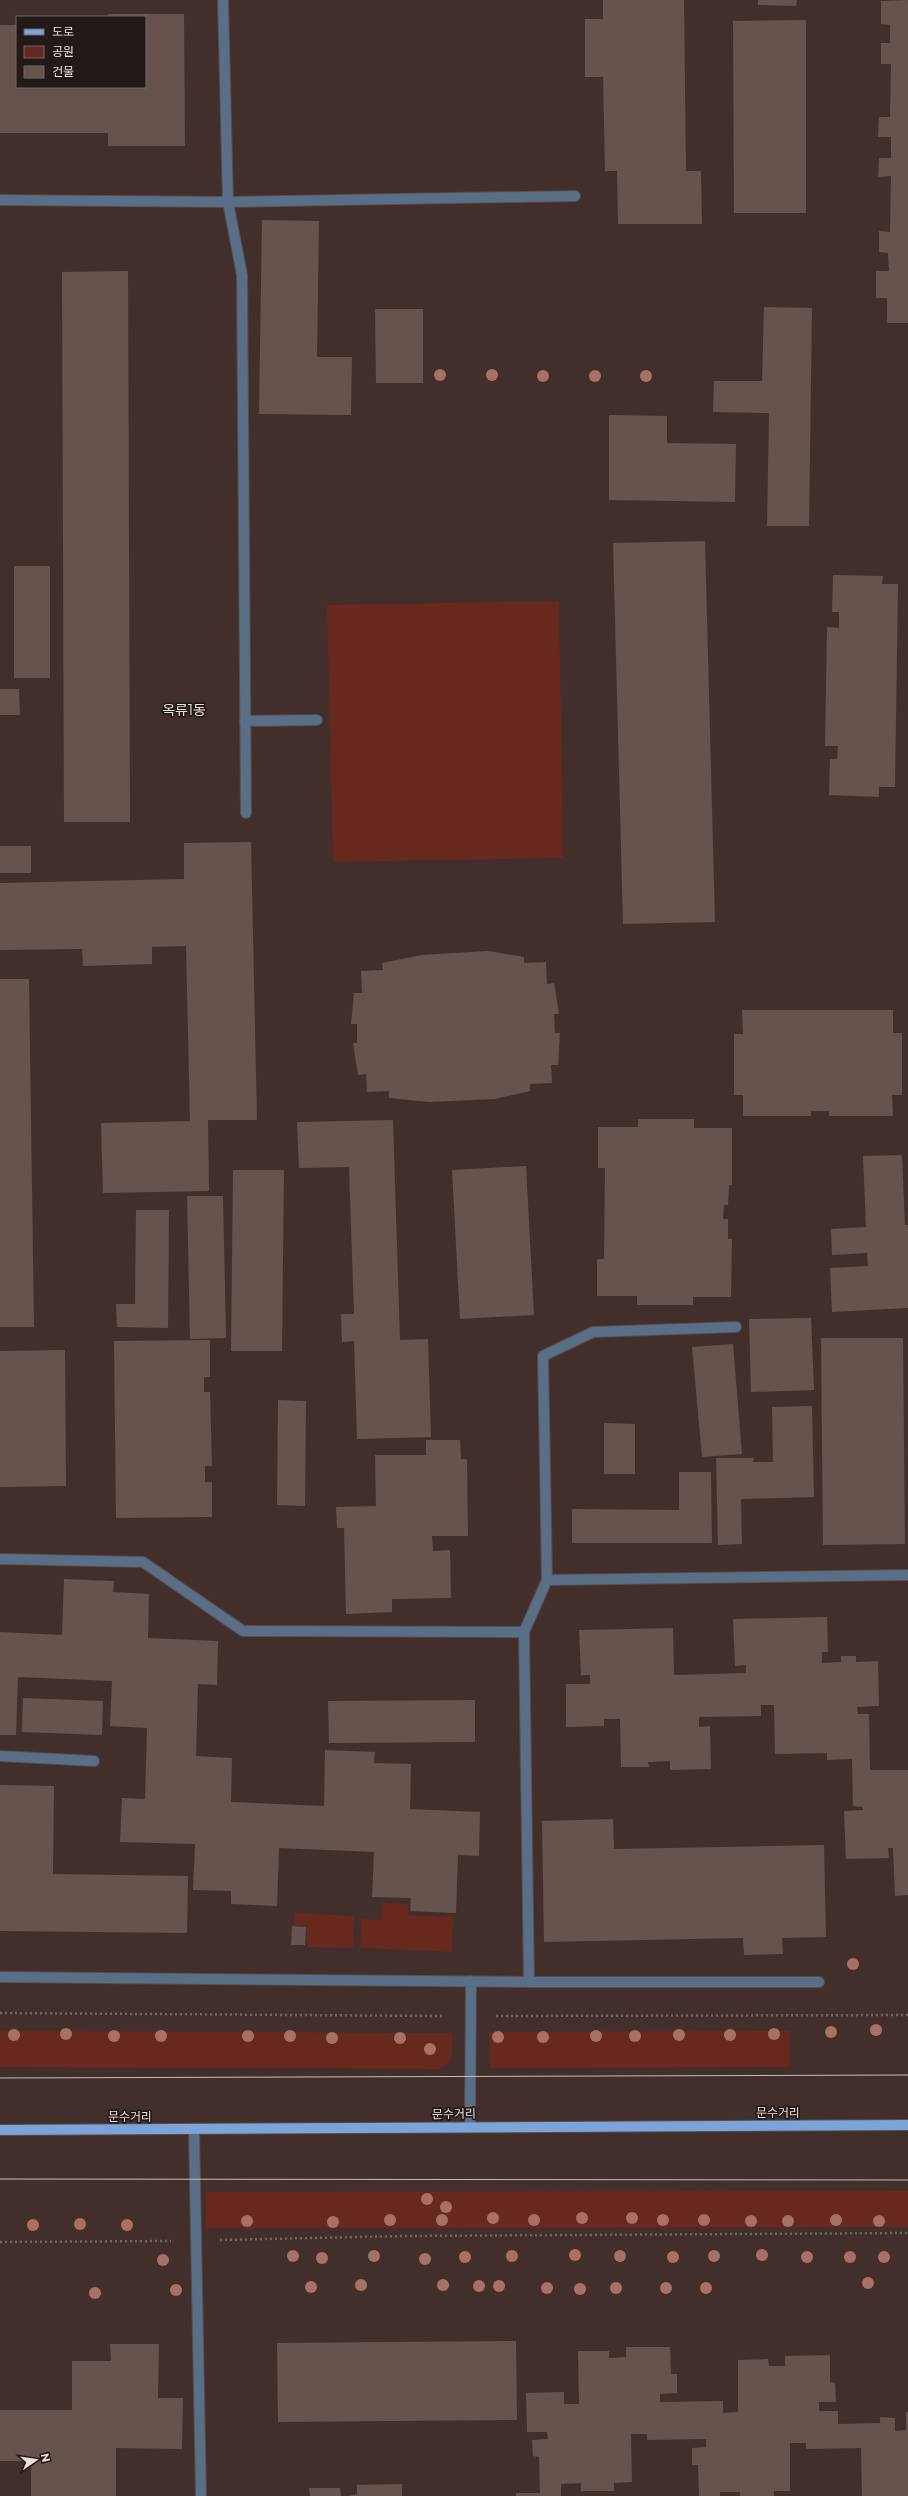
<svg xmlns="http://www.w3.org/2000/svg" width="908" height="2496" font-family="Montserrat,'Noto Sans KR',sans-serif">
  <rect width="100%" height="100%" fill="#422f2b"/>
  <path fill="#67281d" d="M559,601l4,257 -230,4 -6,-257z
    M382,1903l26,1v11l45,2 -1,35 -92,-4 1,-29 20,1z
    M294,1913l60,3 -1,32 -46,-1v-22h-12z
    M0,2031l452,2c0,14 3,35 -15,36l-437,-2z
    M789,2031v36l-299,1 -1,-36z
    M908,2191v36l-702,1v-36z"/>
  <path fill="#67524e" d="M603,0h81l2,171h15l1,53h-84l-1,-53h-12l-2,-94h-18v-58h18z
    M758,0h39l-1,6 -38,-1z
    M908,0v323h-21v-25h-11v-27h13l-1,-18 -9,-1v-21l11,1 1,-56 -13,1 1,-19h12v-21h-13l1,-20h11l1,-53h-10v-21h9v-18l-9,-1v-23z
    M108,14h76l1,132h-77v-13h-108v-108h17v62h128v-70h-37z
    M806,20v193h-72l-1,-192z
    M262,220l57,1 -2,136h35l-1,58 -92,-1z
    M128,271l2,551h-66l-2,-550z
    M764,307l48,1 -3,218h-42l2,-113 -56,-1 1,-31h48z
    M375,309h48v74h-47z
    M609,415l58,1v27l69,1 -1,58 -126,-2z
    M705,541l10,381 -92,2 -10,-381z
    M14,566h36v112h-36z
    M833,575l50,1 -1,8h16l-3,203h-16v10l-50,-2 1,-36h7l1,-13h-13l2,-119 12,1v-16h-7z
    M0,689h19l1,26h-20z
    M251,842l6,278h-49l1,71 -106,2 -2,-70 89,-2 -4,-175 -34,1v17l-69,2 -1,-17 -82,1v-67l184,-4v-36z
    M0,846h31v27h-31z
    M488,951l36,6v6l22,-1 1,22 7,-1 5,31h-5l1,19h5l-2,32h-7l1,18 -22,1v7l-35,8 -66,3 -40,-4v-7l-22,1 -1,-18 -8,1 -5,-32h4v-19h-6l3,-31h8l-1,-22 22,-1 -1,-7 40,-8z
    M0,979h29l5,348h-34z
    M742,1010h151v23h9v62h-10l1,21h-64v-5h-18v5h-68v-21h-9v-61h9z
    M638,1119h56v9h38v57h-3l-1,20h-4l-1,14h5v20h4l-1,58h-38v8h-56v-9h-40v-37h7l1,-91h-7v-41h40z
    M393,1120l7,220 28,-1 3,98 -74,2 -3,-98 -12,1 -1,-28h13l-5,-147 -50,1 -2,-46z
    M902,1155l3,70h3v83l-76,4 -2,-44 38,-2 -1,-13 -35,2 -1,-26 35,-2 -3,-71z
    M526,1166l8,149 -74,4 -8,-149z
    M233,1170h51l-2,181h-51z
    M187,1196h36l3,142 -36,1z
    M136,1210h33l-1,118 -51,-1 -1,-23h19z
    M811,1318l3,72 -63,2 -2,-73z
    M821,1338h82l2,206 -82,1z
    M210,1340v37h-6v15h6l2,74h-7v16h7v35l-96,1 -2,-177z
    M733,1344l9,110 -40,3 -10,-110z
    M65,1350l1,136 -66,1v-136z
    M278,1400l28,1 -1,105 -28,-1z
    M812,1406l2,91 -73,2 1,45 -24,1 -2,-87h38l-1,4h20l-1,-55z
    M604,1423l31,1v50h-31z
    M426,1440h34l1,19h6l1,77h-36l1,15 17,-1 1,48 -59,1v13l-46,2 -2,-86h-7l-1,-21 40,-1 -1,-51h51z
    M679,1472h32l1,71h-140v-34l107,1z
    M64,1579l50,2 -1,11 36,2 -1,44 70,3 -1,44 -19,-1 -2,72 36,2 -1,44 93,4 1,-56 50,2 -1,11 37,1 -1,45 70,3 -1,44 -21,-1 -2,58 -46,-2 1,-13 -39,-1 2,-45 -95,-4 -2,58 -46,-2v-13l-38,-1 2,-46 -75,-2 2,-44 23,1 2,-71 -37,-2 2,-45 -94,-4 -2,58h-16v-103l62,3z
    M827,1617l1,35h-6v11l19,-1v-6h15v6l22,-1 1,45 -22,1 1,7h11l1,56h38v125l-13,1 -2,-48h-5l1,10 -43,1 -2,-48 19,-1v-3l-10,-1 -1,-47 -25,1v-7l-52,1 -1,-49h-13v11l-62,1v10l11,-1 1,43 -41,1v-9l-22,1 1,5h-28l-1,-48h-16v7l-38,1v-43h24v-9h-9l-2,-45 94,-2 1,47 72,-2v-8l-11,1 -2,-47z
    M23,1698l80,3 -1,34 -80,-3z
    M475,1700v42l-146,1 -1,-42z
    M0,1785l54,1 -1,88 135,2 -1,57 -187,-2z
    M613,1819l1,30 210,-4 2,92 -44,1 1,16 -39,1 -1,-17 -199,4 -2,-121z
    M292,1926l14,1 -1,18h-14z
    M516,2341l1,79 -239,2 -1,-79z
    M110,2344h49l-1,54h25l-1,51 -66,-1v48h-85v-35h-31v-51h72v-49h39z
    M626,2347h44l1,27h6v19l-17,1v8l63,-1v12l15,-1v-52l30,-1 1,7h16v-10l45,-1v27l5,1 1,19h-17v9h19v13l42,-1v-6l15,1v13l11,-1v-18h2v84h-46l-1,-48 -55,1v-6h-16v48h-16v5h-34v-4h-20v4h-21l-1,-31h-6v-17l14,-1v-8l-59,1v-6h-16l1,48 -18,1v8h-33v-8l-20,1v12h-45v-3h24l-1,-36 -6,-1 -1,-16 16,-1 -1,-7h-20l-1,-39 38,-1v12h15l-1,-53h31v7l17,-1z
    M402,2484v12h-54l9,-2v-9z
    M309,2488h31l1,8h-31z"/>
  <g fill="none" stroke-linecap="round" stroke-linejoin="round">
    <g stroke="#5d4b47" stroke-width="12">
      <path id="lane" d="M223,0l5,202 347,-6
        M245,721l72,-1
        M0,1756l94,5"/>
    </g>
    <g stroke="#5d4b47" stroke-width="12">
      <path id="street" d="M0,200l228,2 14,73 4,538
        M0,1559l143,3 100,69 281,1 23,-52 361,-5
        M547,1580l-4,-224 50,-24 143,-5
        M524,1632l5,350h290
        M0,1977l529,5
        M470,2127l1,-146
        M194,2130l7,366"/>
    </g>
    <g stroke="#5d4b47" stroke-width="12">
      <path id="primary" d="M0,2130l908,-5"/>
    </g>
    <path stroke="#766561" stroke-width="2.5" stroke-dasharray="2 3" stroke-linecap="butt" d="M0,2013l445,3
      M496,2016l412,-1
      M220,2240l184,-4 504,-3
      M0,2242l171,-1"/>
    <use href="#lane" stroke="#596e87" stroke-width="10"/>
    <use href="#street" stroke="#596e87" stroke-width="10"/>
    <use href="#primary" stroke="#7ba5d9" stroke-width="10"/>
    <path stroke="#cabdb9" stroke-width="1" d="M0,2078l908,-3
      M0,2179l908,1"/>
  </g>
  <g fill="#a97165">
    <circle cx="440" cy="375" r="6"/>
    <circle cx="492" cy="375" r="6"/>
    <circle cx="543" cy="376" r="6"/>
    <circle cx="595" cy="376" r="6"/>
    <circle cx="646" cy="376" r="6"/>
    <circle cx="853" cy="1964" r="6"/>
    <circle cx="876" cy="2030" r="6"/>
    <circle cx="831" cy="2032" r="6"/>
    <circle cx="66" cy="2034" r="6"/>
    <circle cx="774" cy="2034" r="6"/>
    <circle cx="14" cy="2035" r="6"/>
    <circle cx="679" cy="2035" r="6"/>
    <circle cx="730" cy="2035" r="6"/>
    <circle cx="114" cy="2036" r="6"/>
    <circle cx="161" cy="2036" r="6"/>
    <circle cx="248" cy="2036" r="6"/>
    <circle cx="290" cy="2036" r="6"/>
    <circle cx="596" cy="2036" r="6"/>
    <circle cx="635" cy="2036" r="6"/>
    <circle cx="498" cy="2037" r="6"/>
    <circle cx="543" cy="2037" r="6"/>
    <circle cx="332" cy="2038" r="6"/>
    <circle cx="400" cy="2038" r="6"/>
    <circle cx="430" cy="2049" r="6"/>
    <circle cx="427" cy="2199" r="6"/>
    <circle cx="446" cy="2207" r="6"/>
    <circle cx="493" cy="2218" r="6"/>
    <circle cx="582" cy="2218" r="6"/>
    <circle cx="632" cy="2218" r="6"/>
    <circle cx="390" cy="2220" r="6"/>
    <circle cx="442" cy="2220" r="6"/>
    <circle cx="534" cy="2220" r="6"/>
    <circle cx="663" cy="2220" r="6"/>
    <circle cx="704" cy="2220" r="6"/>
    <circle cx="836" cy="2220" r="6"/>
    <circle cx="247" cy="2221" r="6"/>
    <circle cx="751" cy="2221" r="6"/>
    <circle cx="788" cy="2221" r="6"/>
    <circle cx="879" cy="2221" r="6"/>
    <circle cx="333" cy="2222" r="6"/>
    <circle cx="80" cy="2224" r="6"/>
    <circle cx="33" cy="2225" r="6"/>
    <circle cx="127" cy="2225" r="6"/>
    <circle cx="575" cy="2255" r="6"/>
    <circle cx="762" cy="2255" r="6"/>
    <circle cx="293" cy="2256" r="6"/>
    <circle cx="374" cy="2256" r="6"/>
    <circle cx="512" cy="2256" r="6"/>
    <circle cx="620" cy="2256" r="6"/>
    <circle cx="714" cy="2256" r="6"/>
    <circle cx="465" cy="2257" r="6"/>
    <circle cx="673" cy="2257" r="6"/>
    <circle cx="807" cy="2257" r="6"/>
    <circle cx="850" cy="2257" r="6"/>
    <circle cx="884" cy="2257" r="6"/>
    <circle cx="322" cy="2258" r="6"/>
    <circle cx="425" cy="2259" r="6"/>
    <circle cx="163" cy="2260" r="6"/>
    <circle cx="868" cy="2283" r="6"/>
    <circle cx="361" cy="2285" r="6"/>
    <circle cx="443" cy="2285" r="6"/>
    <circle cx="479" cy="2286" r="6"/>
    <circle cx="499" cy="2286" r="6"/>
    <circle cx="311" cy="2287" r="6"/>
    <circle cx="547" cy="2288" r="6"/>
    <circle cx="616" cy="2288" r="6"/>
    <circle cx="666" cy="2288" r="6"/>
    <circle cx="706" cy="2288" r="6"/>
    <circle cx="580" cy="2289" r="6"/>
    <circle cx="176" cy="2290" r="6"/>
    <circle cx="95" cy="2293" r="6"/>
  </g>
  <g text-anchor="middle" stroke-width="3.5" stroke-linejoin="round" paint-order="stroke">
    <g font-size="12" fill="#ece0dd" stroke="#221918">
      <text x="778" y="2117">문수거리</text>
      <text transform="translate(454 2114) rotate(-1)" y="4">문수거리</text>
      <text x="130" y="2121">문수거리</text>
    </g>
    <g font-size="14" fill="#ece0dd" stroke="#221918">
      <text x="184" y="715">옥류1동</text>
    </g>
  </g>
  <rect x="16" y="16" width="130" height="72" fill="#221918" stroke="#736967"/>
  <rect x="24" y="29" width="20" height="6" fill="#7ba5d9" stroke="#736967"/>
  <text x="52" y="36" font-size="12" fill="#ece0dd">도로</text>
  <rect x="24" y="46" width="20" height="12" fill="#67281d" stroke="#736967"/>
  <text x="52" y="56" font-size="12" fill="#ece0dd">공원</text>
  <rect x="24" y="66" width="20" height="12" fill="#67524e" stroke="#736967"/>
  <text x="52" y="76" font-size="12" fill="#ece0dd">건물</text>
  <g transform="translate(36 2460) rotate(77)" stroke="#221918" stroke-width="3" paint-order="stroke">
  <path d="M0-3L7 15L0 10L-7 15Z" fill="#ece0dd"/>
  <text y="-6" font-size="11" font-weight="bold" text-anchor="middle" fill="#ece0dd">N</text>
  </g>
</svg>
